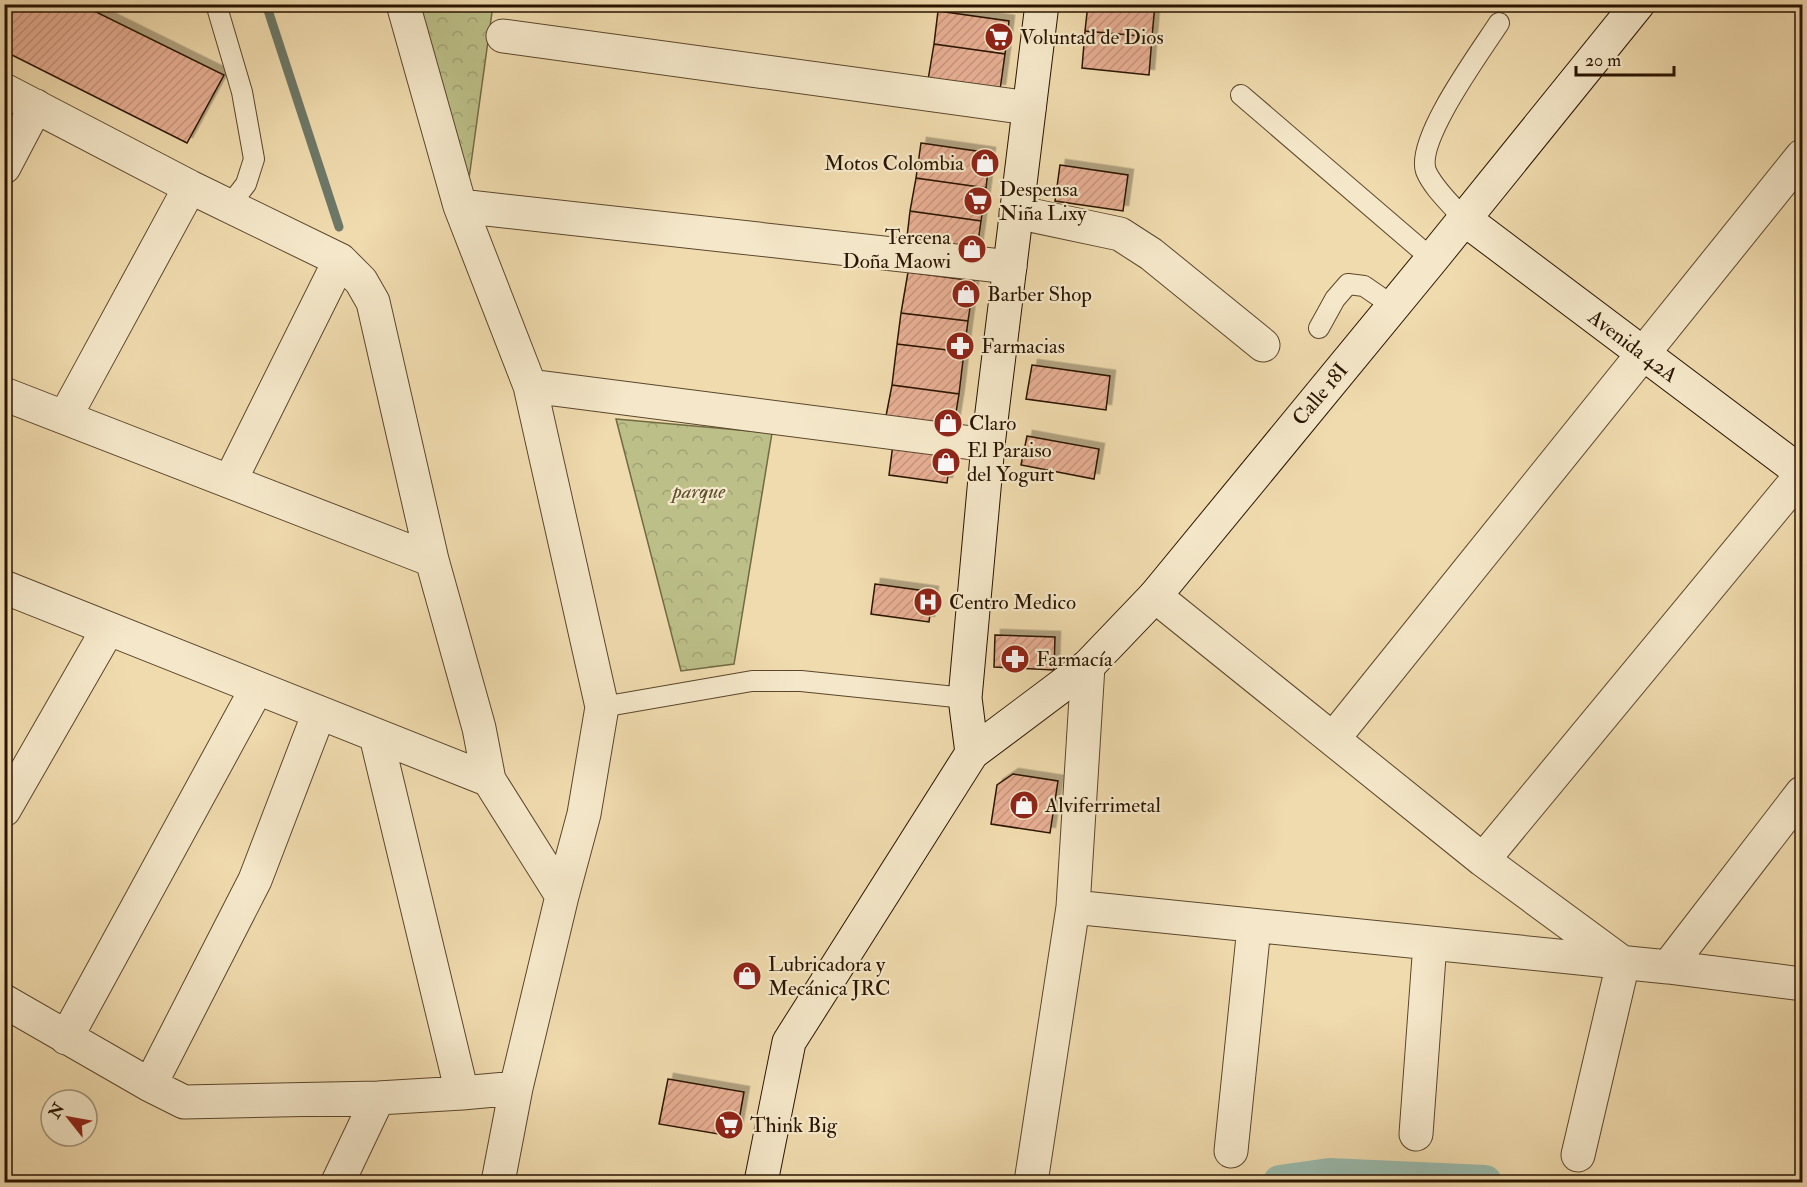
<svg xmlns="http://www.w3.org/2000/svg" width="1807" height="1187" font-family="'IM FELL Double Pica',serif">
  <defs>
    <pattern id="forest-crowns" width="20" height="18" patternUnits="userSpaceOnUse" patternTransform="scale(1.5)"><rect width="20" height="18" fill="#bcbf88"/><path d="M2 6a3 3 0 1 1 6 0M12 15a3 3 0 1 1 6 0" fill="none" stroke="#a2a374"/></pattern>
    <pattern id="building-hatch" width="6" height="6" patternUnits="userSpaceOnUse" patternTransform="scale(1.5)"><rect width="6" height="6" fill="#e7ae93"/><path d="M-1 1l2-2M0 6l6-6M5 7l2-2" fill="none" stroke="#c6957d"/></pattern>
    <filter id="shadow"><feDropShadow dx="5.5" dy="-5.5" stdDeviation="0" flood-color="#0004"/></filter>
  </defs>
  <rect width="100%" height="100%" fill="#f0dbae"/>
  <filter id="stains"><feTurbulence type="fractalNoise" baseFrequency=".00333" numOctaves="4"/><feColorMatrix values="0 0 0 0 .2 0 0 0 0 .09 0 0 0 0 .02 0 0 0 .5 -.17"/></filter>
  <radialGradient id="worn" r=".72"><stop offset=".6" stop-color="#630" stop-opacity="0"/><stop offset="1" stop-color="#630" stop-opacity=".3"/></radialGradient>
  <path fill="url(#forest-crowns)" stroke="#726a44" stroke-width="1.5" d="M411,5h82l-27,195z
    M616,419l156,14 -38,231 -53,7z"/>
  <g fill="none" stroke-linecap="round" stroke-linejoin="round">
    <path stroke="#6d7868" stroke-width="9" d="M266,4l73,223"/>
    <path stroke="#9abbae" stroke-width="34" d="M1280,1182l49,-7 156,7"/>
  </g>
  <path fill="url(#building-hatch)" stroke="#291400" stroke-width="1.5" filter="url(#shadow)" d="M4,4h76l144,71 -37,68 -183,-92z
    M1088,4h67l-3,33 -67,-6z
    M938,11l71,10 -4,33 -71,-10z
    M1085,31l67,6 -3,38 -67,-7z
    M934,44l71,10 -5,36 -72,-10z
    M921,143l69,10 -4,35 -70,-10z
    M1060,165l68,10 -5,36 -68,-10z
    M916,178l70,10 -5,33 -71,-10z
    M910,211l71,10 -5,35 -70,-10z
    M908,272l66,9 -6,40 -67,-8z
    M901,313l67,8 -4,31 -67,-8z
    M897,344l67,8 -5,42 -67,-9z
    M1032,365l78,11 -4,34 -80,-11z
    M892,385l67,9 -6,37 -68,-10z
    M1027,436l72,13 -5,30 -73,-14z
    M893,444l58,9 -4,30 -58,-8z
    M875,584l58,8 -4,30 -58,-8z
    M995,635l60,2 -1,33 -60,-3z
    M1013,774l45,7 -8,52 -59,-9 6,-39z
    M668,1079l76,13 -8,45 -77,-13z"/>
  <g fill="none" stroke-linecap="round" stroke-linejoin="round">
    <g stroke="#5b462c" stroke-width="22">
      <path id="lane" d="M216,4l26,88 12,67 -8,25 -17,22
        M1241,95l191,164
        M1463,218c-12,-14 -30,-30 -37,-47 -11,-31 55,-120 73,-148
        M1319,328l16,-29 13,-15 16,2 29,20
        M602,707l150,-26h49l164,17"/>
    </g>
    <g stroke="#5b462c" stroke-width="35">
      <path id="street" d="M403,4l57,202 70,180 72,321 -18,107 -22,82
        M503,36l526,72
        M4,90l186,97 150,73 21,21 12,21 59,258 47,168 10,52 73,116 -46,192 -18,94
        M4,167l32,-61
        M460,206l550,61
        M1016,212l104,22 31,20 112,91
        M530,386l458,59
        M4,394l428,166
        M65,417l125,-230
        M230,481l110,-221
        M4,587l485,193
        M1155,596l328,264 140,103 -45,192
        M376,736l86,357
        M1333,739l469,-583
        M4,810l104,-181
        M1483,860l319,-386
        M1073,907l595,60 134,17
        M1668,967l134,-174
        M4,1001l146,84 34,17 194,-4 84,-5 54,-5
        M66,1038l191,-350
        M150,1085l105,-205 64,-167
        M1416,1134l14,-191
        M1231,1151l23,-224
        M338,1182l40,-84
        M1031,1182l42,-275 15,-241"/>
    </g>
    <g stroke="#291400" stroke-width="35">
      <path id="secondary" d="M1463,218l339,255
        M972,753l116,-87 67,-70 277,-337 206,-255
        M761,1182l28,-140 183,-289 -7,-55 23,-253 54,-441"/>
    </g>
    <use href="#lane" stroke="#f5e8ca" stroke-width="20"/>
    <use href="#street" stroke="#f5e8ca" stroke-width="33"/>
    <use href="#secondary" stroke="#f5e8ca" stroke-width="33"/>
  </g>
  <defs>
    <g id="supermarket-disc" transform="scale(1.5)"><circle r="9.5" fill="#8f2418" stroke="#f5e8ca"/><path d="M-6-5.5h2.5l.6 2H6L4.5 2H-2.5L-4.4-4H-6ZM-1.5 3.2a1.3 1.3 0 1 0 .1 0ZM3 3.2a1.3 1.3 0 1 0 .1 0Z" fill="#fff"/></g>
    <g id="shop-disc" transform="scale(1.5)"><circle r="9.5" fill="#8f2418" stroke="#f5e8ca"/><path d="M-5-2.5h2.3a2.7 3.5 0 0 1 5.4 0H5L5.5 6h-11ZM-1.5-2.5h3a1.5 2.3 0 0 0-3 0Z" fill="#fff"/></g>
    <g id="pharmacy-disc" transform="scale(1.5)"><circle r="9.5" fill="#8f2418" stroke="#f5e8ca"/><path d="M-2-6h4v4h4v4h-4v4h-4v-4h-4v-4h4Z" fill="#fff"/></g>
    <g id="hospital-disc" transform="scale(1.5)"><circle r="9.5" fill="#8f2418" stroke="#f5e8ca"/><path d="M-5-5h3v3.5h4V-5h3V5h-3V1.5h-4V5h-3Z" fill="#fff"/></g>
  </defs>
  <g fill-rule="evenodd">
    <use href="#supermarket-disc" x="999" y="37"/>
    <use href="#shop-disc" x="985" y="163"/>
    <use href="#supermarket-disc" x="978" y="201"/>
    <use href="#shop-disc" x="972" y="249"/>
    <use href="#shop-disc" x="966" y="294"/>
    <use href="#pharmacy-disc" x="960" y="346"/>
    <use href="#shop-disc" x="948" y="423"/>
    <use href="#shop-disc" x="946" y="462"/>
    <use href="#hospital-disc" x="928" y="602"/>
    <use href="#pharmacy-disc" x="1015" y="659"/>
    <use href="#shop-disc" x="1024" y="805"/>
    <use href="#shop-disc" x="747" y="976"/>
    <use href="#supermarket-disc" x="729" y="1125"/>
  </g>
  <g text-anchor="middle" stroke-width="4.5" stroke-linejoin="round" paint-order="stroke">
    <g font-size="21" fill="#291400" stroke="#f5e8ca" text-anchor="start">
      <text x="1020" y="44">Voluntad de Dios</text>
      <text x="964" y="170" text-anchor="end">Motos Colombia</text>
      <text x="999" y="196">Despensa<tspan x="999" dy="24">Niña Lixy</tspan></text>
      <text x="951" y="244" text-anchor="end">Tercena<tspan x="951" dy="24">Doña Maowi</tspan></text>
      <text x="987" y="301">Barber Shop</text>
      <text x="981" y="353">Farmacias</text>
      <text x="969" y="430">Claro</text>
      <text x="967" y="457">El Paraiso<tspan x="967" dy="24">del Yogurt</tspan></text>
      <text x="949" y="609">Centro Medico</text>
      <text x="1036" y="666">Farmacía</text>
      <text x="1045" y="812">Alviferrimetal</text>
      <text x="768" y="971">Lubricadora y<tspan x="768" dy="24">Mecánica JRC</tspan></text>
      <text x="750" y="1132">Think Big</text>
    </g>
    <g font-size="21" fill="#291400" stroke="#f5e8ca">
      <text transform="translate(1633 346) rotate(37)" y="7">Avenida 42A</text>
      <text transform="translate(1320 394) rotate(-50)" y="7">Calle 18I</text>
    </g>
    <g font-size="21" font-style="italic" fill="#5c5030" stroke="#f5e8ca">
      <text x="699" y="498">parque</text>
    </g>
  </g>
  <rect width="1807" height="1187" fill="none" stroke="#f0dbae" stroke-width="24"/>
  <rect x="6" y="6" width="1795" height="1175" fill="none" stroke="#291400" stroke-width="3"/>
  <rect x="12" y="12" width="1783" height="1163" fill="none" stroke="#291400" stroke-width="1.5"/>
  <g transform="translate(69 1118) rotate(301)"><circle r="28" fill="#f5e8ca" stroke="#a39379" stroke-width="1.5"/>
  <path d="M0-4.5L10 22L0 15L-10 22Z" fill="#8f2418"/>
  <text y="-9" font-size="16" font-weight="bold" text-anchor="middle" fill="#291400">N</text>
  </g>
  <path d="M1576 66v9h98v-9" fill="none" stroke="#291400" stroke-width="3"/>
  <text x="1585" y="66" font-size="18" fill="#291400" stroke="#f5e8ca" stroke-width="4.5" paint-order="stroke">20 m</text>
  <rect width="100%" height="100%" filter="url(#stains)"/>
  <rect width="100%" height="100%" fill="url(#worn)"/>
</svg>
